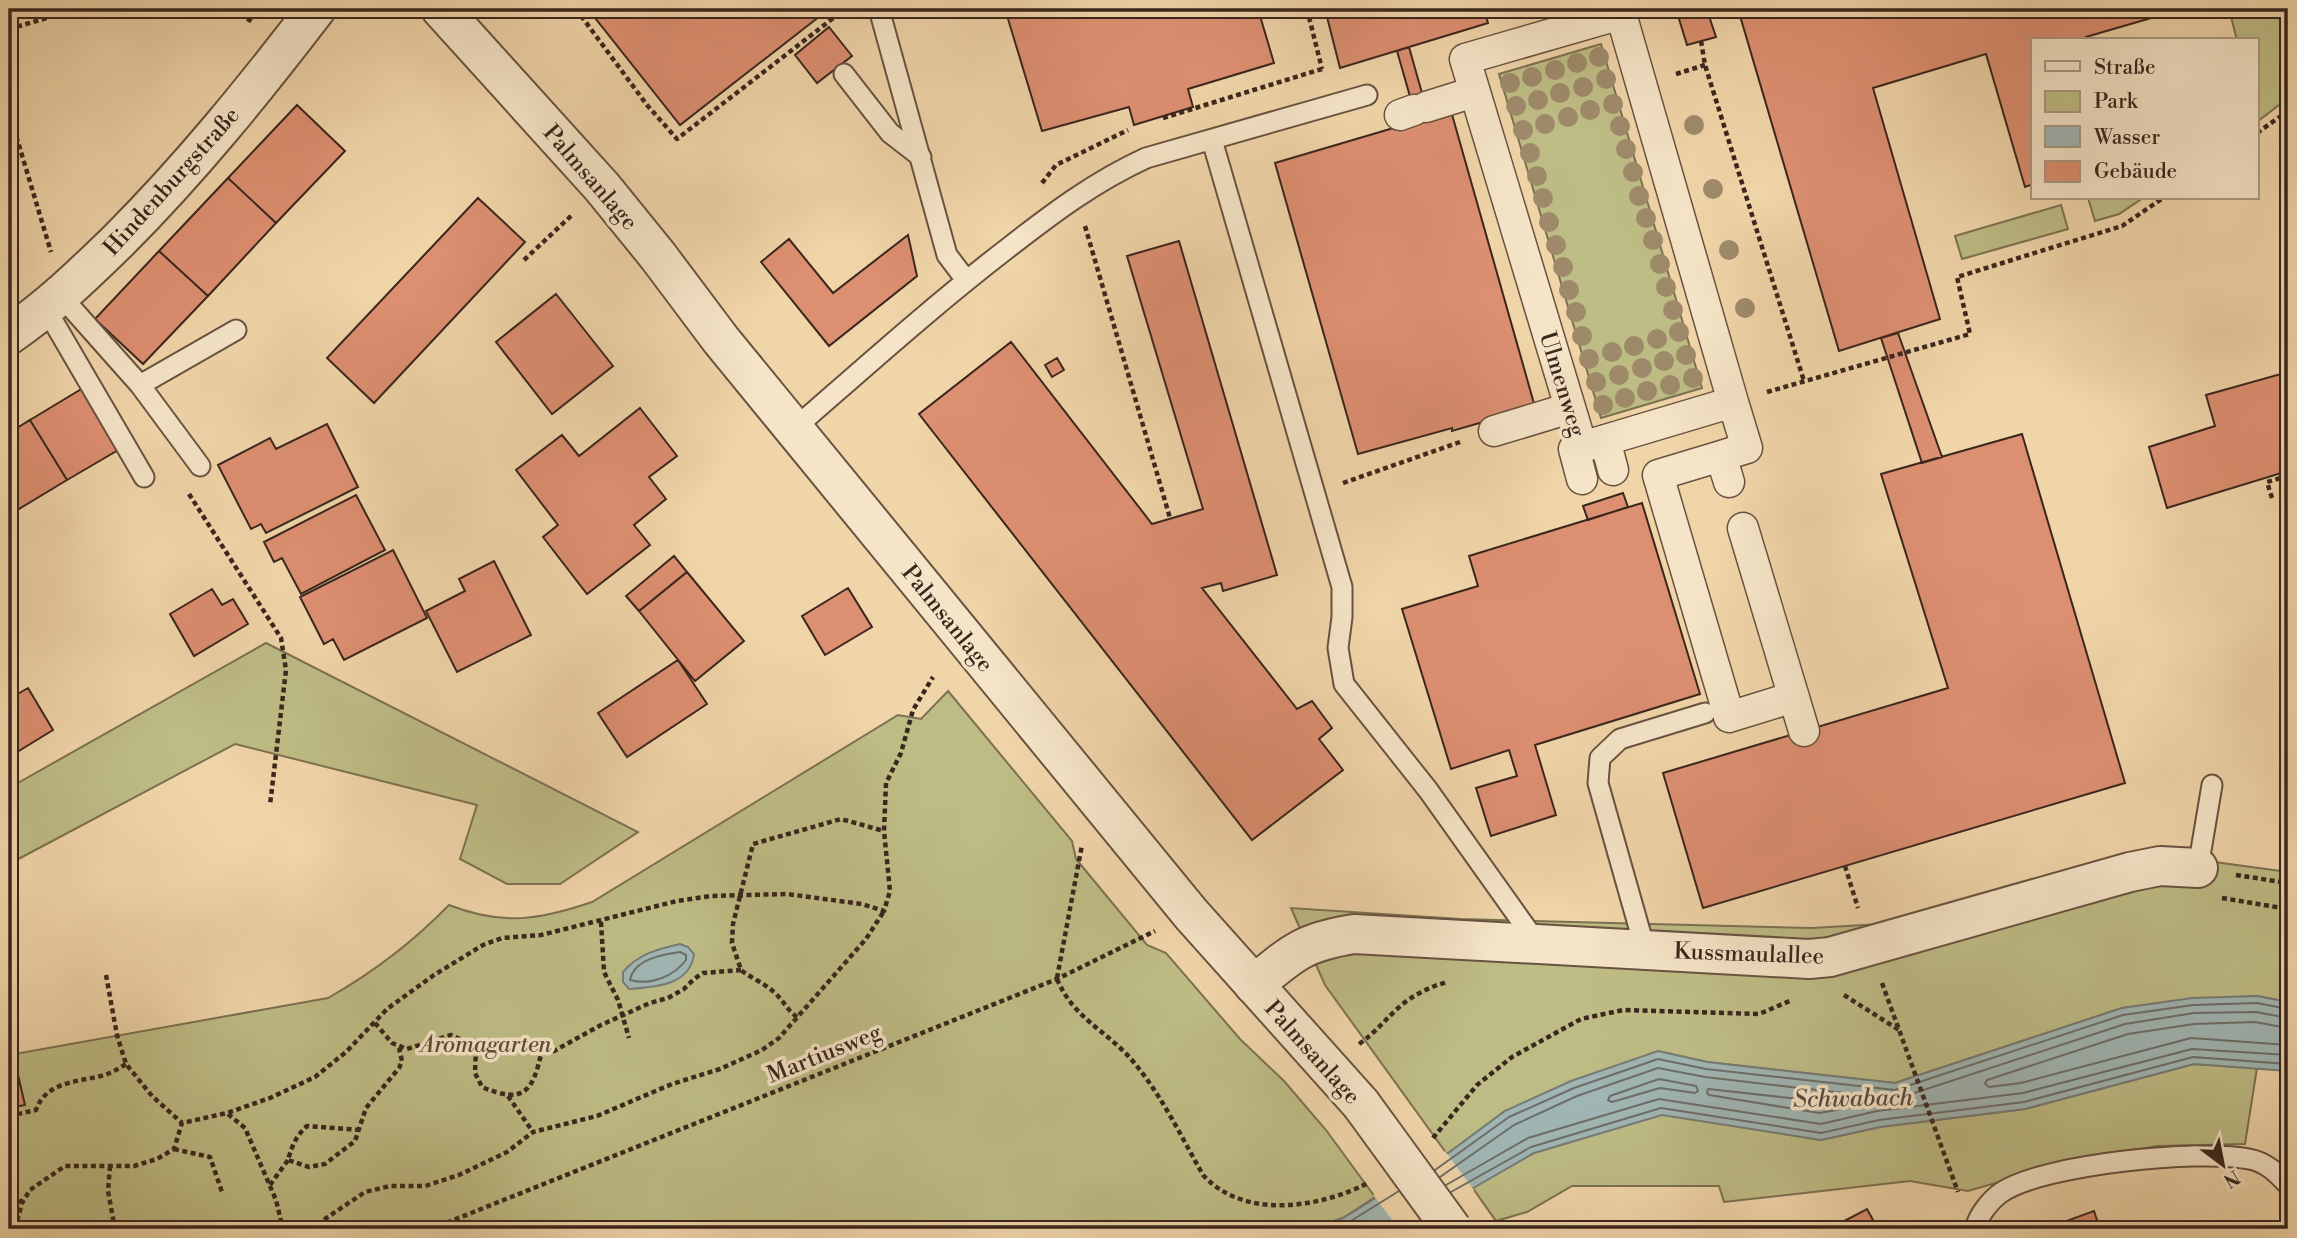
<svg xmlns="http://www.w3.org/2000/svg" width="2297" height="1238" font-family="'Libre Bodoni',serif">
  <rect width="100%" height="100%" fill="#f0d5a9"/>
  <filter id="stains"><feTurbulence type="fractalNoise" baseFrequency=".00286" numOctaves="4"/><feColorMatrix values="0 0 0 0 .2 0 0 0 0 .09 0 0 0 0 .02 0 0 0 .5 -.17"/></filter>
  <radialGradient id="worn" r=".72"><stop offset=".6" stop-color="#630" stop-opacity="0"/><stop offset="1" stop-color="#630" stop-opacity=".3"/></radialGradient>
  <path fill="#bebc85" stroke="#7c7151" stroke-width="2" d="M2229,9h59v89l-31,24v-82h-20z
    M1601,44l101,344 -101,30 -102,-344z
    M2088,198h55l-24,16 -24,7z
    M2061,205l7,24 -106,30 -7,-23z
    M266,643l372,189 -78,52h-53l-47,-25 17,-54 -242,-61 -226,120v-76z
    M948,691l124,150 4,18 71,86 19,8 74,86 44,42 42,49 49,67 -32,21 -33,11h-1301v-174l319,-57c46,-26 85,-56 121,-93 54,21 90,15 143,-3l306,-187 23,4z
    M2156,854l132,18v130l-31,-6 -135,12 -227,75 -188,-21 -49,-11 -153,60 -58,43 -122,-169 -34,-77 169,11 352,9 69,-4z
    M2194,1064l63,4 -12,76 -87,2 -72,11 -118,34 -58,-10 -186,21 -5,-16h-147l-45,26 -31,9 -24,-34 62,-34 128,-39 159,26 59,-13 145,-18z"/>
  <path fill="#a0b6b4" stroke="#777c78" stroke-width="2" d="M680,944l8,3 6,7c-4,32 -40,33 -65,35l-6,-7v-10c15,-18 35,-23 57,-28z
    M2257,996l31,6v69l-94,-7 -169,45 -145,18 -59,13 -159,-25 -128,38 -132,76h-92l33,-11 104,-64 58,-43 66,-30 87,-30 49,11 188,21 227,-75 70,-10z"/>
  <path fill="#f0d5a9" d="M1445,1151l29,39 -65,39h-10l-26,-34z"/>
  <g fill="none" stroke-linecap="round" stroke-linejoin="round">
    <path stroke="#6d6e68" stroke-width="2" d="M680,952l6,3v5c-12,16 -35,26 -56,20 3,-20 34,-26 50,-28z
      M2288,1028l-33,-6 -61,2 -66,10 -141,46 -2,4 4,3 32,-4 170,-45 97,7
      M1659,1079l37,7 2,5 -3,2 -35,-5 -48,14 -4,-2 2,-4z
      M1708,1089l128,14 4,4 -3,3 -18,3 -110,-18 -2,-2z
      M1435,1170l74,-53 65,-29 84,-29 48,10 189,21 228,-75 70,-10 64,-2 31,6
      M1440,1177l74,-52 63,-29 81,-28 47,9 191,22 229,-75 69,-11 62,-1 32,6
      M1446,1185l82,-47 131,-39 162,25 56,-13 146,-18 169,-44 96,6
      M1451,1192l80,-45 130,-39 160,25 58,-13 145,-18 169,-45 95,7
      M1330,1229l16,-5 53,-33"/>
  </g>
  <path fill="#dd8f71" stroke="#3a261d" stroke-width="2" d="M588,9h241l-149,116z
    M1005,9h253l16,54 -86,26 5,18 -59,18 -5,-18 -87,24z
    M1325,9h159l4,14 -148,45z
    M1676,9h44l-12,4 8,24 -29,8z
    M1738,9h444l-96,28 1,3h-54v144l-8,3 -39,-133 -113,34 67,231 -101,32z
    M829,27l23,29 -35,27 -22,-28z
    M1409,47l20,71 -12,3 -20,-70z
    M297,105l48,46 -69,72 -48,-45z
    M1451,111l84,296 -83,24v-3l-94,26 -83,-291z
    M228,178l48,45 -68,73 -49,-45z
    M478,198l47,44 -151,161 -47,-45z
    M908,235l9,41 -88,70 -68,-84 28,-23 44,54z
    M1179,241l98,334 -54,16 -2,-8 -19,5 95,121 15,-8 20,27 -13,11 24,31 -91,70 -333,-426 92,-72 141,182 51,-15 -76,-253z
    M159,251l49,45 -65,68 -48,-45z
    M556,294l57,72 -61,48 -56,-72z
    M1898,333l44,124 -20,6 -41,-125z
    M1057,358l7,12 -12,7 -7,-12z
    M2288,372v99l-121,37 -18,-61 66,-21 -9,-31z
    M83,388l37,61 -53,31 -37,-60z
    M640,408l37,48 -28,21 17,22 -32,26 16,20 -63,49 -44,-57 15,-12 -42,-55 46,-35 17,21z
    M30,420l37,60 -53,32 -5,-9v-70z
    M327,424l31,63 -92,46 -5,-9 -10,5 -33,-64 52,-27 6,11z
    M2022,434l103,349 -422,125 -40,-135 285,-85 -67,-214z
    M1623,493l5,14 -40,13 -5,-14z
    M356,495l29,55 -84,44 -19,-36 -8,4 -10,-20z
    M1642,503l58,191 -165,51 21,70 -65,21 -15,-48 41,-12 -8,-26 -58,19 -49,-160 76,-23 -9,-30z
    M393,550l34,68 -83,42 -11,-21 -9,5 -24,-47z
    M674,556l13,16 -48,39 -13,-15z
    M494,561l37,74 -74,37 -31,-61 39,-20 -6,-12z
    M687,572l57,69 -49,40 -56,-70z
    M848,588l24,39 -47,28 -23,-39z
    M212,589l10,16 11,-6 15,25 -54,32 -24,-42z
    M678,660l29,44 -80,53 -29,-44z
    M28,688l25,42 -44,27v-58z
    M18,1075l7,30 -16,3v-31z
    M1867,1209l11,20h-49z
    M2094,1211l6,18h-40l-2,-5z"/>
  <g fill="none" stroke-linecap="round" stroke-linejoin="round">
    <g stroke="#685240" stroke-width="23">
      <path id="service" d="M879,9l68,246 19,25
        M844,74l46,59 31,24
        M1212,140l130,447v30l-4,31 6,36 84,106 109,153
        M61,296l79,89 96,-55
        M46,309l98,168
        M140,385l60,81
        M795,428c70,-61 139,-123 213,-180 45,-35 86,-66 138,-90l221,-63
        M2198,868l14,-83
        M1645,949l-47,-166 2,-25 20,-19 85,-26
        M1975,1229c3,-13 15,-29 27,-37 43,-28 197,-43 247,-33 17,3 28,14 39,26"/>
    </g>
    <g stroke="#685240" stroke-width="33">
      <path id="pedestrian" d="M1619,9l2,5 112,388 -151,45 -117,-388 156,-45
        M1426,107l48,-15
        M1400,115l14,-5
        M1494,431l76,-23
        M1605,440l8,30
        M1582,447l-8,2 8,30
        M1721,456l-63,19 66,224 5,18 65,-20
        M1729,482l-8,-26 26,-8 -14,-46
        M1743,528l61,203"/>
    </g>
    <g stroke="#685240" stroke-width="42">
      <path id="minor" d="M9,335c41,-28 73,-59 109,-94 72,-72 136,-151 198,-232
        M1254,985c38,-32 49,-43 100,-51l455,25 21,-2 300,-85 30,-6 38,2"/>
    </g>
    <g stroke="#685240" stroke-width="42">
      <path id="tertiary" d="M441,9l161,178 56,69 63,84 470,574 170,190"/>
    </g>
    <path stroke="#3a261d" stroke-width="4.5" stroke-dasharray="5 3.5" stroke-linecap="butt" d="M224,9l13,3 17,11
      M576,9l71,96 30,34 168,-130
      M1307,9l15,60
      M9,29l69,-20
      M1701,41l4,24 99,316
      M1676,74l29,-9
      M9,112l42,140
      M1163,118l159,-49
      M2257,133l31,-22
      M1042,183l14,-18 72,-35
      M1085,226l85,292
      M524,260l48,-45
      M2288,291l-4,5 4,1
      M1767,392l203,-58 -13,-57 165,-51 41,-28
      M1343,483l117,-41
      M189,494l92,144 5,32 -16,135
      M2272,498l-5,-16 21,-6
      M1845,866l13,42
      M2236,875l52,8
      M2222,898l66,11
      M601,922l3,50 14,28 11,38
      M106,975l11,60 9,29 26,32 30,27
      M1057,978l25,-133
      M1057,979c17,41 53,53 79,86 27,33 46,73 67,110 41,45 116,33 165,8
      M1882,983l76,209
      M1844,995l55,35
      M797,1017c-10,-7 -14,-17 -23,-25 -10,-9 -23,-14 -33,-22l-9,-27 1,-19 20,-80 88,-25 43,12
      M375,1023l17,20 15,6 44,-14 33,15 13,1 30,-7 15,6 12,1 47,-26 49,-22 18,-5 16,-9 10,-10 9,-6 38,-3
      M1359,1044c16,-11 24,-22 38,-35 14,-13 32,-22 50,-27
      M476,1048l-1,25 7,14c43,18 51,4 60,-37
      M508,1096l25,36
      M228,1114l17,14 31,72 7,29
      M9,1116l27,-6c10,-28 40,-28 65,-34 9,-2 17,-7 25,-12
      M360,1130l-53,-4c-11,10 -15,20 -19,34l21,7 16,-3 30,-23 11,-33 33,-40 3,-7 -3,-13
      M1433,1138l44,-53 35,-28 69,-38 42,-9 136,4 33,-14
      M174,1149l36,8 12,35
      M110,1166l-2,25 7,38
      M270,1185l18,-25
      M9,1186l13,17
      M15,1229l7,-26 8,-13 35,-24h69l23,-7 17,-10 8,-26 45,-10 43,-15 45,-21 31,-25 41,-43 47,-34 49,-30 19,-7 39,-3 136,-34 33,-5 77,-2 75,10 22,7 6,-20 -6,-60 2,-48 15,-30 12,-43 20,-33
      M310,1229l55,-37 25,-6h35l34,-11 48,-23 26,-20 64,-16 75,-32 48,-15 42,-19 17,-12 87,-99 18,-28
      M431,1229l626,-250 98,-48"/>
    <use href="#service" stroke="#f5e4c7" stroke-width="19"/>
    <use href="#pedestrian" stroke="#f5e4c7" stroke-width="30"/>
    <use href="#minor" stroke="#f5e4c7" stroke-width="38"/>
    <use href="#tertiary" stroke="#f5e4c7" stroke-width="38"/>
    <g stroke="#685240" stroke-width="42" stroke-linecap="butt">
      <path id="tertiary-bridge" d="M1361,1104l91,125"/>
    </g>
    <use href="#tertiary-bridge" stroke="#f5e4c7" stroke-width="38"/>
  </g>
  <g fill="#9e8a6a">
    <circle cx="1599" cy="57" r="10"/>
    <circle cx="1577" cy="63" r="10"/>
    <circle cx="1555" cy="70" r="10"/>
    <circle cx="1532" cy="77" r="10"/>
    <circle cx="1606" cy="79" r="10"/>
    <circle cx="1510" cy="83" r="10"/>
    <circle cx="1583" cy="87" r="10"/>
    <circle cx="1560" cy="93" r="10"/>
    <circle cx="1538" cy="100" r="10"/>
    <circle cx="1613" cy="104" r="10"/>
    <circle cx="1516" cy="106" r="10"/>
    <circle cx="1590" cy="110" r="10"/>
    <circle cx="1568" cy="117" r="10"/>
    <circle cx="1545" cy="124" r="10"/>
    <circle cx="1694" cy="125" r="10"/>
    <circle cx="1620" cy="126" r="10"/>
    <circle cx="1523" cy="130" r="10"/>
    <circle cx="1626" cy="149" r="10"/>
    <circle cx="1530" cy="153" r="10"/>
    <circle cx="1633" cy="172" r="10"/>
    <circle cx="1537" cy="176" r="10"/>
    <circle cx="1713" cy="189" r="10"/>
    <circle cx="1639" cy="196" r="10"/>
    <circle cx="1543" cy="198" r="10"/>
    <circle cx="1646" cy="218" r="10"/>
    <circle cx="1549" cy="222" r="10"/>
    <circle cx="1653" cy="240" r="10"/>
    <circle cx="1556" cy="245" r="10"/>
    <circle cx="1729" cy="250" r="10"/>
    <circle cx="1660" cy="264" r="10"/>
    <circle cx="1563" cy="267" r="10"/>
    <circle cx="1666" cy="287" r="10"/>
    <circle cx="1569" cy="290" r="10"/>
    <circle cx="1745" cy="308" r="10"/>
    <circle cx="1673" cy="310" r="10"/>
    <circle cx="1576" cy="312" r="10"/>
    <circle cx="1679" cy="332" r="10"/>
    <circle cx="1582" cy="336" r="10"/>
    <circle cx="1657" cy="339" r="10"/>
    <circle cx="1634" cy="346" r="10"/>
    <circle cx="1612" cy="352" r="10"/>
    <circle cx="1686" cy="355" r="10"/>
    <circle cx="1589" cy="359" r="10"/>
    <circle cx="1664" cy="361" r="10"/>
    <circle cx="1642" cy="368" r="10"/>
    <circle cx="1619" cy="375" r="10"/>
    <circle cx="1693" cy="378" r="10"/>
    <circle cx="1596" cy="382" r="10"/>
    <circle cx="1670" cy="385" r="10"/>
    <circle cx="1647" cy="391" r="10"/>
    <circle cx="1625" cy="398" r="10"/>
    <circle cx="1603" cy="405" r="10"/>
  </g>
  <g text-anchor="middle" stroke-width="7" stroke-linejoin="round" paint-order="stroke">
    <g font-size="23" fill="#3a261d" stroke="#f5e4c7">
      <text transform="translate(591 177) rotate(49)" y="8">Palmsanlage</text>
      <text transform="translate(171 181) rotate(-48)" y="8">Hindenburgstraße</text>
      <text transform="translate(1563 384) rotate(73)" y="8">Ulmenweg</text>
      <text transform="translate(948 618) rotate(51)" y="8">Palmsanlage</text>
      <text transform="translate(1749 953) rotate(2)" y="8">Kussmaulallee</text>
      <text transform="translate(1313 1052) rotate(48)" y="8">Palmsanlage</text>
      <text transform="translate(824 1053) rotate(-22)" y="8">Martiusweg</text>
    </g>
    <g font-size="23" font-style="italic" fill="#5b4c37" stroke="#f5e4c7">
      <text x="486" y="1052">Aromagarten</text>
    </g>
    <g font-size="24" font-style="italic" fill="#544a43" stroke="#f5e4c7">
      <text transform="translate(1853 1098) rotate(-1)" y="8">Schwabach</text>
    </g>
  </g>
  <rect width="2297" height="1238" fill="none" stroke="#f0d5a9" stroke-width="35"/>
  <rect x="10" y="10" width="2276" height="1217" fill="none" stroke="#3a261d" stroke-width="3.5"/>
  <rect x="18" y="18" width="2262" height="1203" fill="none" stroke="#3a261d" stroke-width="2"/>
  <rect x="2031" y="38" width="228" height="161" fill="#f5e4c7" stroke="#aa9883" stroke-width="2"/>
  <rect x="2045" y="61" width="35" height="10" fill="#f5e4c7" stroke="#aa9883" stroke-width="2"/>
  <text x="2094" y="74" font-size="21" fill="#3a261d">Straße</text>
  <rect x="2045" y="91" width="35" height="21" fill="#bebc85" stroke="#aa9883" stroke-width="2"/>
  <text x="2094" y="108" font-size="21" fill="#3a261d">Park</text>
  <rect x="2045" y="126" width="35" height="21" fill="#a0b6b4" stroke="#aa9883" stroke-width="2"/>
  <text x="2094" y="144" font-size="21" fill="#3a261d">Wasser</text>
  <rect x="2045" y="161" width="35" height="21" fill="#dd8f71" stroke="#aa9883" stroke-width="2"/>
  <text x="2094" y="178" font-size="21" fill="#3a261d">Gebäude</text>
  <g transform="translate(2223 1165) rotate(148)" stroke="#f5e4c7" stroke-width="5" paint-order="stroke">
  <path d="M0-5L12 26L0 18L-12 26Z" fill="#3a261d"/>
  <text y="-10" font-size="19" font-weight="bold" text-anchor="middle" fill="#3a261d">N</text>
  </g>
  <rect width="100%" height="100%" filter="url(#stains)"/>
  <rect width="100%" height="100%" fill="url(#worn)"/>
</svg>
